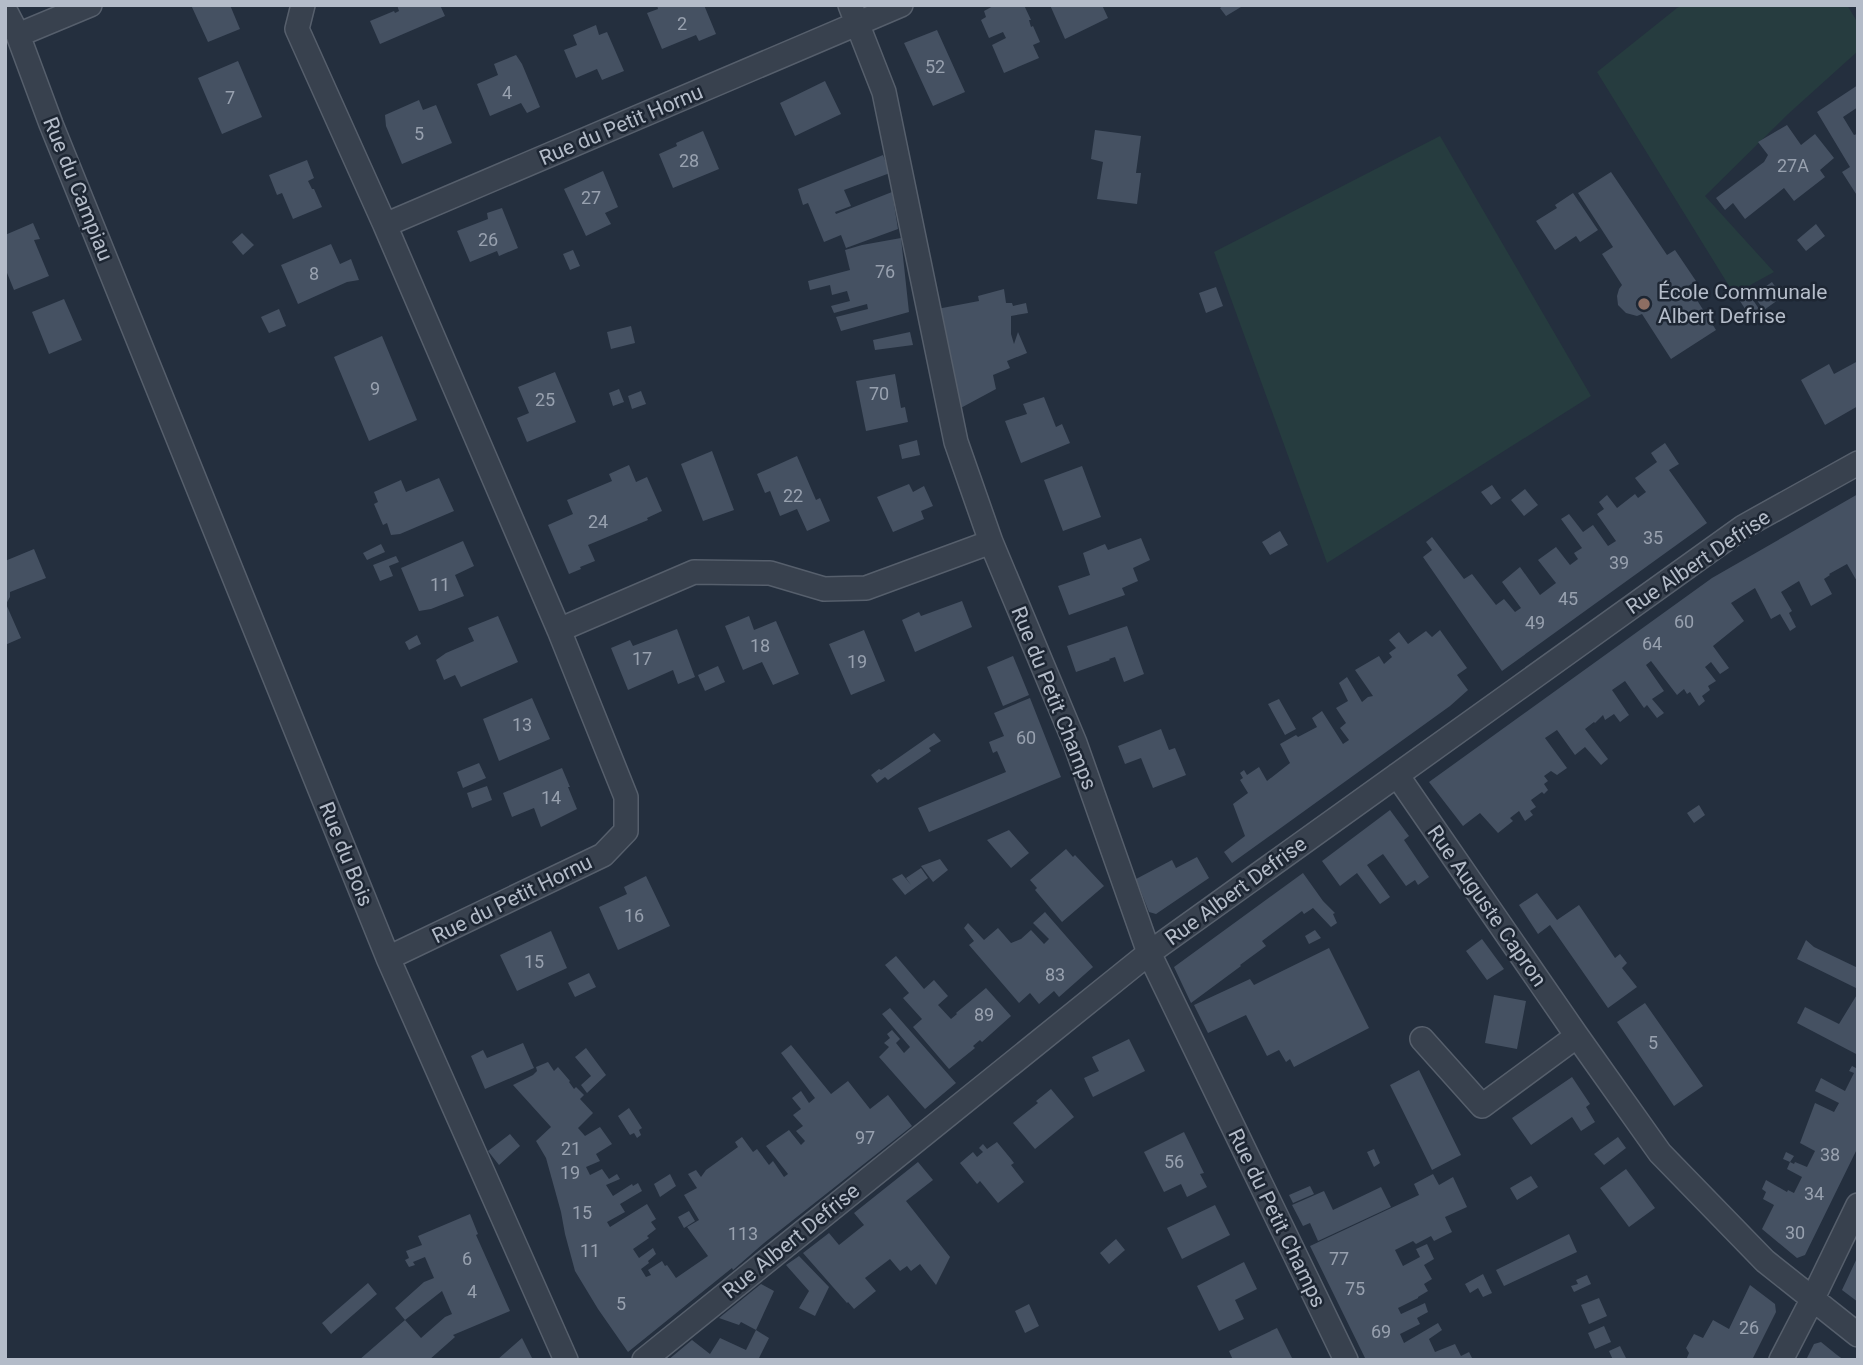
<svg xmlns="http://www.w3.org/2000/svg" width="1863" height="1365" font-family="Roboto,sans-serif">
  <rect width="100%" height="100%" fill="#242f3e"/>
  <path fill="#263c3f" d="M1683,5h164l11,18v28l-71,64 -82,81 69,76 -40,22 -137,-222 80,-64z
    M1440,136l151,260 -264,167 -113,-311z"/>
  <path fill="#455162" d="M191,5h39l10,24 -32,13z
    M397,5h43l5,11 -65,28 -10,-23 24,-10 1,2 4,-2z
    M657,5h47l12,29 -17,7 -3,-6 -34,14 -15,-36 11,-4z
    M995,5h29l7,15h-2l2,7 2,-1 7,16 -7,3 6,13 -35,15 -12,-28 14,-7 -3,-6 -14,6 -8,-18 5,-3 -2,-6z
    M1050,5h52l6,13 -43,21z
    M1224,5h16l1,2 -15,9 -6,-8z
    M596,25l3,10 8,-3 17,39 -22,9 -5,-11 -21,9 -12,-28 13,-5 -4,-10z
    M937,30l28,62 -32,14 -29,-63z
    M516,55l6,9 18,43 -13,6 -6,-10 -31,13 -13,-32 21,-9 -4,-11z
    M238,61l24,56 -40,17 -24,-56z
    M825,81l16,33 -46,22 -15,-33z
    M1858,85v22l-15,10 11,18 3,-1 1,2v61l-16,-25 8,-5 -33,-55z
    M419,100l4,10 13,-5 16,38 -50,21 -16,-38 -1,-11z
    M1787,125l14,20 14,-11 19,24 -14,12 5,7 -31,24 -10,-13 -39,31 -12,-16 -8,7 -9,-12 48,-36 4,-7 -10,-13z
    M1095,130l46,6 -5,37h5l-4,31 -40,-5 6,-37 -12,-3z
    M703,131l16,38 -46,19 -14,-34 18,-8 -1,-3z
    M883,155l7,18 -46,17 7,16 -16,6 1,2 56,-22 6,37 -52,19 -5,-13 -17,7 -16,-39 -5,2 -5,-16z
    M307,160l7,18 -6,3 4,8h2l8,18 -29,12 -11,-26 -5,2 -8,-20z
    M603,171l15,36 -13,6 6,11 -25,12 -22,-47z
    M1611,172l56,83 8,-5 21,31 -8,5 28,44 -45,29 -29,-45 -5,2 -11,-3 -8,-8 -1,-9 2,-7 3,-4 -20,-31 11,-7 -35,-54z
    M1573,193l25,37 -18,12 -4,-6 -21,14 -19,-29 21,-13 -2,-3z
    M502,208l16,40 -19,8 -2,-5 -27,11 -13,-31 31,-12 -1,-6z
    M33,223l7,16 -6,1 15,36 -35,14 -9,-22v-33z
    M1816,224l9,12 -19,15 -9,-11z
    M242,233l12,12 -11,10 -11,-13z
    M901,238l8,74 -68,19 -5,-14 32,-8 -1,-5 -33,9 -3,-7 19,-5 -3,-10 -15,4 -2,-10 -20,5 -2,-9 42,-11 -5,-20 17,-5z
    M331,244l9,20 11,-5 8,21 -12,2 -49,22 -17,-39z
    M573,250l7,16 -10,4 -7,-16z
    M1772,282l10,15 -18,13 -11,-15z
    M1216,287l7,19 -17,7 -7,-20z
    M1004,289l2,14h6l1,3 13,-3 2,10 -17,3v18l3,10 4,-12 9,21 -20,8 3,7 -17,7 3,14 -39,21 -20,-101 42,-8 -1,-5z
    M1749,294l10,15 -10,6 -9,-14z
    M64,299l18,41 -33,14 -17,-42z
    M279,309l7,17 -17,7 -8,-16z
    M631,326l4,17 -24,6 -4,-17z
    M910,332l3,13 -38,5 -2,-10z
    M382,336l35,84 -48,21 -35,-84z
    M1858,361v45l-33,19 -24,-45 28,-16 5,10z
    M555,372l21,50 -49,20 -10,-24 12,-5 -11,-26z
    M895,374l6,34 4,-1 3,15 -42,9 -10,-50z
    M619,389l5,13 -11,4 -4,-13z
    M641,391l5,13 -14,5 -4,-13z
    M1044,397l12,30 6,-3 8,19 -49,20 -16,-42 22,-7 -4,-10z
    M917,440l3,15 -18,4 -3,-14z
    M1665,443l14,21 -10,6 38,53 -205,148 -79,-114 9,-7 -6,-8 6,-5 32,42 8,-5 24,31 8,-6 11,13 6,-4 -19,-26 18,-15 20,28 16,-12 -18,-23 18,-13 14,18 8,-6 -4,-6 8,-5 -21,-29 8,-5 14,18 10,-7 15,21 8,-5 -19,-27 7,-5 -5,-7 8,-7 10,13 18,-14 3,4 8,-6 -11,-14 22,-16 -6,-9z
    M712,451l22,59 -31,11 -22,-57z
    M797,456l19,44 4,-2 10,23 -23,10 -10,-22 -17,7 -10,-25 -5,2 -8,-19z
    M629,465l7,17 11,-5 15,34 -15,7 1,2 -60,25 7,16 -15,6 1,2 -12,5 -21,-49 25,-11 -6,-14 45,-19 -3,-7z
    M1082,466l19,51 -38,14 -19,-51z
    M439,478l15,33 -54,23 -9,1 -4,-12 -4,2 -9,-21 4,-2 -4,-10 27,-12 5,12z
    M909,484l4,8 11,-6 9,20 -12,5 3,8 -31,13 -16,-35z
    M1492,485l9,13 -10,7 -10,-13z
    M1525,489l13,16 -14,11 -13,-16z
    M1858,494v89l-11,-19 -18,10 1,1 -6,4 8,15 -21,12 -12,-25 -18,11 11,19 -3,2 7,14 -6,4 -10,-17 -9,5 -16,-31 -24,15 13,18 -31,25 16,22 -9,6 -9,-12 -6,5 11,14 -8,5 2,4 -8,6 3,5 -6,5 -9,-14 -3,2 -3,-5 -7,6 -26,-34 -5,4 18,26 -12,8 12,14 -7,5 -10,-13 -3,3 -19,-27 -13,9 17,25 -9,7 -6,-8 -9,6 -2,-5 -8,8 -1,-1 -9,7 23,30 -7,6 -16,-18 -10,8 -18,-25 -12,8 22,30 -10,7 -6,-4 -7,5 4,5 -4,3 4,6 -4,4 -2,-2 -11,8 5,7 -6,4 3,4 -8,6 -6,-10 -9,7 3,3 -15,12 -18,-20 -17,13 -34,-44 283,-204z
    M1280,531l8,14 -18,10 -8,-13z
    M1141,538l9,22 -17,8 5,13 -16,7 3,7 -56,20 -11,-29 32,-11 -7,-22 22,-9 3,6z
    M463,541l11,25 -19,9 9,21 -33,13 -12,2 -18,-43z
    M381,544l4,8 -18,8 -4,-7z
    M34,549l12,29 -36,14v5l-4,7 15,34 -16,7v-84z
    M396,556l3,6 -10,4 4,10 -13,5 -7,-16z
    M962,601l10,26 -57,25 -13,-32 17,-8 2,4z
    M498,616l20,46 -57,25 -6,-12 -11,5 -8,-20 10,-7 28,-12 -6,-13z
    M749,616l5,14 22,-9 23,53 -26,11 -11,-23 -19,8 -18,-44z
    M1127,626l17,48 -20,8 -9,-25 -6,2 1,1 -34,12 -9,-26z
    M677,629l18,48 -17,7 -5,-14 -45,20 -17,-42 19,-8 3,6z
    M864,630l21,51 -34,14 -22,-51z
    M1440,630l27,38 -10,7 11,15 -18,16 -218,157 -8,-11 21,-16 -12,-32 15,-11 -8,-13 3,-2 -3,-5 4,-3 3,5 12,-8 8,14 23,-18 -10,-19 16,-9 2,2 19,-10 -5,-9 10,-7 21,33 6,-4 -9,-12 6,-5 -10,-15 12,-7 -9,-18 8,-6 15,25 6,-5 5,-1 -18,-26 24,-14 5,8 8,-7 -3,-4 7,-5 -7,-8 10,-8 9,12 18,-13 6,6z
    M417,635l4,9 -12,6 -4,-8z
    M1013,656l16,39 -26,11 -16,-39z
    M718,666l7,16 -20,9 -7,-16z
    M532,698l18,41 -51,22 -16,-42z
    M1030,698l31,79 -132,55 -11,-24 88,-36 -9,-21 -4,2 -4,-11 15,-6 -10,-23z
    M1279,699l17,30 -11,6 -17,-31z
    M1161,729l8,21 6,-2 11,27 -33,13 -12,-30 -16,6 -7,-18z
    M934,733l7,8 -12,7 2,3 -43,29 -3,-3 -8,6 -6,-8 8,-6 2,1z
    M479,763l7,15 -23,10 -6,-16z
    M562,768l8,19h-2l9,22 -36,18 -7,-19 -22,9 -9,-24z
    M487,786l5,14 -20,8 -5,-15z
    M1699,805l6,10 -11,8 -7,-10z
    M1390,810l19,26 -5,4 25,37 -11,8 -3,-5 -9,6 -23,-32 -16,11 23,32 -10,7 -23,-31 -17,13 -18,-25z
    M1009,830l20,23 -18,15 -24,-28z
    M1066,849l7,8 2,-2 29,31 -42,36 -27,-32 2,-2 -7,-8z
    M1197,857l12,21 -53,36 -7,-2 -13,-33 36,-19 4,8z
    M940,859l8,11 -15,12 -12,-16z
    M921,868l7,10 -23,17 -13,-16 10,-5 9,11 -5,-7z
    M1303,873l20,28 12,12 -2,1 4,9 -6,4 -18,-19 -9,6 -2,-3 -40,30 4,5 -26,19 1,1 -50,37 -17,-36z
    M646,876l24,50 -52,24 -19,-43 28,-13 -3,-7z
    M1537,893l20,27 22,-15 36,53 5,-4 7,9 -5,5 15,19 -29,21 -58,-83 -12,9 -19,-29z
    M1045,912l48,55 -34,30 -5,-6 -15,13 -9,-11 -11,10 -50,-58 5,-4 -10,-13 4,-5 16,17 14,-12 13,15 10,-4 10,-9 13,14 5,-5 -16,-16z
    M1315,930l6,8 -12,6 -4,-8z
    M551,931l16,37 -50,23 -17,-36z
    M1482,939l22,30 -17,11 -21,-29z
    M1806,940l8,7 44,21v21l-61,-30z
    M1329,948l40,80 -75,39 -4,-8 -4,3 -7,-12 -12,6 -21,-41 -38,18 -14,-28 56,-26 4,6z
    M896,956l28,33 10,-9 14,16 -10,9 13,14 6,-5 -1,-1 30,-25 25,28 -29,26 -2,-2 -7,6 2,2 -26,21 -36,-42 9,-8 -19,-21 6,-5 -24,-28z
    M589,973l7,14 -21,10 -7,-14z
    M1858,993v62l-61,-32 8,-16 34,17z
    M1494,995l32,6 -9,48 -32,-6z
    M1645,1003l58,83 -29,20 -57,-84z
    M890,1008l66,75 -31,26 -46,-52 10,-10 -5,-4 6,-5 -3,-4 5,-4 8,9 -4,4 8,10 6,-6 -28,-33z
    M1129,1039l16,32 -52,26 -9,-19 15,-7 -7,-14z
    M523,1043l11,25 -49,21 -14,-33 12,-6 4,8z
    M791,1045l40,49 17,-13 22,28 18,-14 24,31 -148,117 -31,27 -1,-2 -104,84 -30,-43 -23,-38 -10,-37 -4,-22 -15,-54 -10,-17 15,-14 -38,-42 20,-10 4,-4 -1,-4 12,-5 6,9 4,-4 12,14 -1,1 5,7 2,-2 8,8 -4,4 13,14 -15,15 7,8 15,-9 12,17 -16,10 4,7 -14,6 4,8 12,-6 7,10 8,-5 3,5 -14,6 7,11 19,-12 1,2 5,-3 4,8 -22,13 5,8 -18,10 3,5 37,-23 9,15 -5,3 5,7 -9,7 2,2 -16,11 6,9 14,-10 3,6 -8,7 1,2 -8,6 5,8 5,-2 -3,-5 14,-9 3,5 2,-1 9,13 32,-22 -21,-29 12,-7 -15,-25 13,-7 -9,-14 8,-4 5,7 5,-7 32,-23 -3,-5 7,-5 11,15 4,-3 12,16 4,-4 11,16 4,-3 -22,-28 23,-16 12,15 4,-4 -9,-10 7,-5 -10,-11 8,-6 -9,-11 9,-7 8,12 6,-5 -34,-45z
    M586,1048l20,27 -19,18 -6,-8 10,-9 -16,-19z
    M1852,1066l6,3v78l-53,108 -8,3 -35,-29 12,-24 -11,-6 3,-7 -4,-3 4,-9 21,12 1,-2 6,3 8,-16 -15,-8 3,-7 -7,-3 3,-7 8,4 -4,6 4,2 1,-2 12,5 8,-16 -15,-8 15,-40 19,9 5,-9 -24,-12 6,-13 24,13 9,-18 -5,-2z
    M1419,1070l42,85 -29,15 -42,-85z
    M1572,1077l18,27 -4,3 9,15 -14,9 -9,-14 -41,28 -19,-27z
    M1051,1089l23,28 -39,32 -22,-26 25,-20 -2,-2z
    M629,1108l13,20 -3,2 2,5 -4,3 -3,-5 -4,2 -12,-19z
    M1184,1132l20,41 -4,1 7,13 -20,10 -6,-13 -17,8 -20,-40z
    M510,1134l10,12 -21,19 -11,-14z
    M1618,1137l8,11 -22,17 -10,-11z
    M997,1142l14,17 3,4 -3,2 13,17 -26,21 -18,-22 -3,3 -17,-21 13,-11 4,5 6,-5 -4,-4 4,-4 4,5z
    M1374,1149l6,14 -6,4 -7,-15z
    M918,1162l15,18 -27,21 44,56 -14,28 -16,-21 -9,7 -4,-5 -7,5 -10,-12 -25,19 11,13 -22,18 -6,-7 -1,1 -44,-50 26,-20 10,12 25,-20 -10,-12z
    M1626,1169l29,39 -26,19 -29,-39z
    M670,1174l6,12 -16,11 -6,-13z
    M1433,1174l6,11 14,-8 14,30 -22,10 7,15 -18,9 -3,-5 -15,8 -3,-3 -18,9 8,16 17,-9 -4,-8 11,-5 7,15 -10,6 8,14 -8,5 4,7 -10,6v1l-20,10 3,6 24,-11 3,9 -11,6 3,6 -20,10 4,9 34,-20 4,7 -13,9 6,13 20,-8 6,12 8,-4 4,8h-107l-56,-114 109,-51 -5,-11z
    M1531,1176l7,11 -21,13 -7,-12z
    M1310,1186l4,8 -21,9 -4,-8z
    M1381,1187l10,20 -73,34 -8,-18 -7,3 -11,-21 32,-14 9,19z
    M1215,1205l15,30 -48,24 -15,-31z
    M689,1211l6,10 -11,7 -6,-11z
    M470,1214l8,20 -2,1 34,76 -57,24 2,2 -26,23h-70l46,-40 16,18 24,-21 7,-3 -10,-23 -37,29 -10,-12 29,-26 10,-4 -9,-21 -12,5 2,3 -6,2 -4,-7 4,-2 -3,-7 16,-6 -4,-9z
    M1569,1234l8,18 -73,34 -8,-16z
    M1116,1239l9,11 -16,14 -9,-11z
    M799,1256l30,31 -14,29 -16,-8 10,-17 -23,-26z
    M1858,1256v46l-16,-12z
    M1244,1262l13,27 -22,11 9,19 -25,12 -22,-45z
    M1483,1274l9,19 -9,4 -5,-9 -8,5 -5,-9z
    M1587,1275l4,9 -17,8 -3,-6 7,-2 -2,-4z
    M368,1283l9,11 -46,40 -9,-11z
    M761,1284l13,7 -18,39 13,8 -11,22h-90l24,-20 18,14 10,-16 26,12 10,-20 -15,-8 -2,3 -20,-7z
    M1750,1285l25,19 1,8 -24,48h-66l3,-7 -3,-5 8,-14 9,4 10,-18 16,9z
    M1599,1298l8,18 -18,8 -8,-19z
    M1029,1304l10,22 -14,7 -10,-22z
    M1604,1326l7,16 -16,7 -7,-16z
    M1277,1328l16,32h-60l-4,-9z
    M522,1338l11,22h-36z
    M1821,1342l16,13 7,5h-38l8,-16z
    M1620,1346l7,14h-14l-4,-9z"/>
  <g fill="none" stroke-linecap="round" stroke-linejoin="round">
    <g stroke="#565f6c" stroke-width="26">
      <path id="minor" d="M303,5l-6,24 88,196
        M850,5l34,87 72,350 35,100 84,201 74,210 197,407
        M5,10l13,25 33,89 337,834 178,402
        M18,35l72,-30
        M559,630l135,-58 76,1 54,16 42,-1 125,-46
        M1397,775l180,261 83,117 105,108 93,74
        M388,958l215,-103 23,-24v-34l-67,-167 -174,-405 516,-220
        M1422,1039l60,67 95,-70
        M644,1360l505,-407 594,-426 115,-64
        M1781,1360l31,-60 46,-95"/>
    </g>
    <use href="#minor" stroke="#38414e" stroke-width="23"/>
  </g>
  <circle fill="#8d6e63" stroke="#1d2633" stroke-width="2.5" cx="1644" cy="304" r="7"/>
  <g text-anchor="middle" stroke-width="5" stroke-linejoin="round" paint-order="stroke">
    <g font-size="18" fill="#98a1af">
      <text x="682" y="30">2</text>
      <text x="935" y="73">52</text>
      <text x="507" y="99">4</text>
      <text x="230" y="104">7</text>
      <text x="419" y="140">5</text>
      <text x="689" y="167">28</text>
      <text x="1793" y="172">27A</text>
      <text x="591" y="204">27</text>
      <text x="488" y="246">26</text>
      <text x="885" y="278">76</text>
      <text x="314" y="280">8</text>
      <text x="375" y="395">9</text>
      <text x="879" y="400">70</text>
      <text x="545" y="406">25</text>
      <text x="793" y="502">22</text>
      <text x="598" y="528">24</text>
      <text x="1653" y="544">35</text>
      <text x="1619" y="569">39</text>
      <text x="440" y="591">11</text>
      <text x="1568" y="605">45</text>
      <text x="1684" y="628">60</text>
      <text x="1535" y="629">49</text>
      <text x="1652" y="650">64</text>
      <text x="760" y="652">18</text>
      <text x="642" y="665">17</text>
      <text x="857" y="668">19</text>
      <text x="522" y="731">13</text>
      <text x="1026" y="744">60</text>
      <text x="551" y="804">14</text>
      <text x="634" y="922">16</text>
      <text x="534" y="968">15</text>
      <text x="1055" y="981">83</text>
      <text x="984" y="1021">89</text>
      <text x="1653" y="1049">5</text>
      <text x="865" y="1144">97</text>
      <text x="571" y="1155">21</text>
      <text x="1830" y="1161">38</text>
      <text x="1174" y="1168">56</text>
      <text x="570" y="1179">19</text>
      <text x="1814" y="1200">34</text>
      <text x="582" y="1219">15</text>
      <text x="1795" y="1239">30</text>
      <text x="743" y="1240">113</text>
      <text x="590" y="1257">11</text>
      <text x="467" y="1265">6</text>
      <text x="1339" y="1265">77</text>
      <text x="1355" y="1295">75</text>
      <text x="472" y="1298">4</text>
      <text x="621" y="1310">5</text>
      <text x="1749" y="1334">26</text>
      <text x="1381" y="1338">69</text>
    </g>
    <g font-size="21" fill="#b4bcc9" stroke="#1d2633">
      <text transform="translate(621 125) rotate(-23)" y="7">Rue du Petit Hornu</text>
      <text transform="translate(78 189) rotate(68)" y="7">Rue du Campiau</text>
      <text transform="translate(1698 562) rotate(-34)" y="7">Rue Albert Defrise</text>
      <text transform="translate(1054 698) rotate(68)" y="7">Rue du Petit Champs</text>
      <text transform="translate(346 854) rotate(68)" y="7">Rue du Bois</text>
      <text transform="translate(1236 891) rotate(-36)" y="7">Rue Albert Defrise</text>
      <text transform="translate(512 899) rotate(-26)" y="7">Rue du Petit Hornu</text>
      <text transform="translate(1487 906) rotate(55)" y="7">Rue Auguste Capron</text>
      <text transform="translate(1277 1218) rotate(64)" y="7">Rue du Petit Champs</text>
      <text transform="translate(791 1241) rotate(-39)" y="7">Rue Albert Defrise</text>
    </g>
    <g font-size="21" fill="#b4bcc9" stroke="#1d2633" text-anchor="start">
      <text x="1658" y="299">École Communale<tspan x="1658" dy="24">Albert Defrise</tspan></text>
    </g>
  </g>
  <rect width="1863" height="1365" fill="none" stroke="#b4bcc9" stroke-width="14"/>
</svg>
